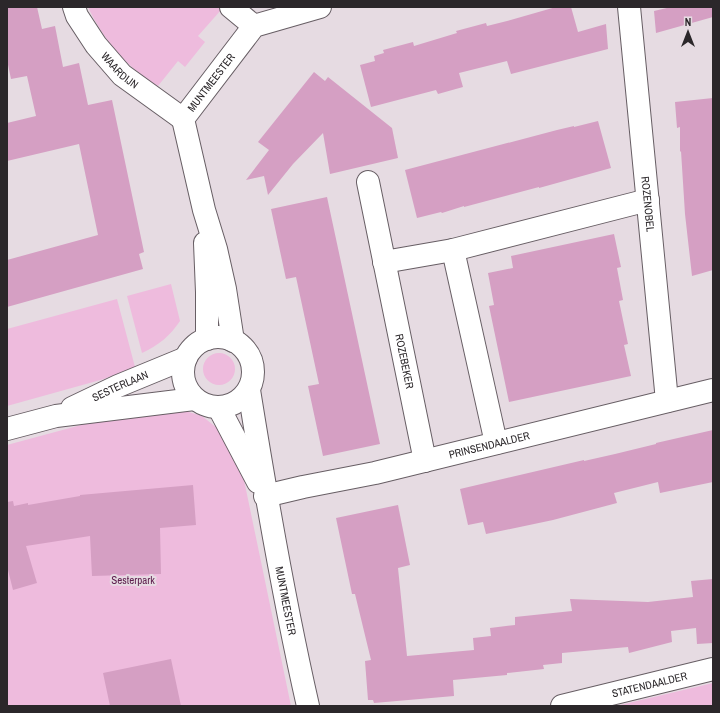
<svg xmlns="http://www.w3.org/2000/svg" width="720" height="713" font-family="'Archivo Narrow',sans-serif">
  <rect width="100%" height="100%" fill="#e6dbe2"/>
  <path fill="#ebd" d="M88,7h130l3,3 -23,26 7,6 -20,25 -7,-6 -20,25c-30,-17 -56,-48 -70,-79z
    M171,284l9,37c-10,15 -21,24 -38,32l-15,-57z
    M117,299l18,68 -31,12 -97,27v-77z
    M203 369a16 16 0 1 1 32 0a16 16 0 1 1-32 0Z
    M182,410l20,6 15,12 27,52 47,226h-284v-261l100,-27z
    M713,683v23h-97z"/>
  <path fill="#d59fc3" d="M7,7h30l5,22 13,-3 8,41 16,-4 9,42 24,-5 32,152 -5,2 4,15 -136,38v-47l91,-25 -19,-91 -72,17v-38l29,-7 -9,-40 -16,3 -4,-19z
    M556,7h15l7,25 28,-8 2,25 -97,25 -4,-13 -48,12 4,14 -25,7 -2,-4 -65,17 -11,-42 15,-4 -1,-5 10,-3 -1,-3 30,-8 1,4 43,-13 -1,-2 30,-8 1,3 20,-5z
    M671,7h42v10l-57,16 -2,-22z
    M314,72l11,9 3,-4 64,51 6,30 -68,16 -7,-41 -30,31 -25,31 -4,-19 -18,4 23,-30 -11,-8z
    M713,98v172l-21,6 -7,-62 -4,-63 -1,1v-25l-3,1 -2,-26z
    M598,121l13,47 -72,20v-1l-75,20v-1l-22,7 -1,-1 -24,6 -12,-48 152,-40 17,-4v1z
    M327,197l53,247 -57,12 -15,-70 11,-2 -23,-107 -10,2 -15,-70z
    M614,234l7,33 -4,1 6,32 -4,1 9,43 -4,1 7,31 -122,26 -20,-96 5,-1 -6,-32 25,-5 -2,-12z
    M713,430v52l-53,11 -2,-11 -44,11 3,10 -64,17 -67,14 -3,-12 -15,3 -8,-36 124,-29v1l31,-7 41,-10v-1z
    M193,485l3,40 -36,3 1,46 -69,2 -2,-40 -64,10 11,37 -24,7 -6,-24v-64l6,-1 1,5 14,-3v2l52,-9v-1z
    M398,505l12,60 -12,3 9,88 67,-6 -1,-12 18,-2 -1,-8 25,-3v-8l57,-6 -2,-12 78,3 45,-5 -2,-16 22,-2v64l-16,1 -1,-16 -25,3 1,11 -43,11 -1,-6 -66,6v10l-19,2 1,4 -37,4v2l-54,5 1,16 -80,7 -1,-3h-5l-3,-39 6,-1 -16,-66h-3l-16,-76z
    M171,659l10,47h-71l-7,-33z"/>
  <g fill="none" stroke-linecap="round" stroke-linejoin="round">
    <g stroke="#675e64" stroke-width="24">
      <g id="minor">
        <path id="s1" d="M74,7l3,9 19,29 26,30 61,44"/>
        <path d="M231,7l23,19"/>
        <path id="s2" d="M629,7l38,394"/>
        <path id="s3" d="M368,182l57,279"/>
        <path d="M205,243l2,49v47"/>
        <path d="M453,250l43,193"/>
        <path d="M384,262l69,-12 195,-50"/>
        <circle cx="218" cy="372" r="35"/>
        <path id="s4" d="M233,341l-8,-52 -9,-40 -12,-39 -21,-91 71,-93 66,-19"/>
        <path id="s5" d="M249,390c17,106 35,211 59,316"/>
        <path id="s6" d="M72,408l46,-22 68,-28"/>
        <path d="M219,408l39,74"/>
        <path d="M7,429l49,-13 138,-17"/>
        <path id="s7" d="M265,496l38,-9 72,-14 338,-83"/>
        <path id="s8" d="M562,706l151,-37"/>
      </g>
    </g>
    <use href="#minor" stroke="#fff" stroke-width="22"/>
  </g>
  <g text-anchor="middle" stroke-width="4" stroke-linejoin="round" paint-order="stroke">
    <g font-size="11" fill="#2b272a" stroke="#e6dbe2">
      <text dy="4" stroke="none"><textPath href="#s1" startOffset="79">WAARDIJN</textPath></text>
      <text dy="4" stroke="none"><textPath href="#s4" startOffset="274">MUNTMEESTER</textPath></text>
      <text dy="4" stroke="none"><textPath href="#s2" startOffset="198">ROZENOBEL</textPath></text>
      <text dy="4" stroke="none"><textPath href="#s3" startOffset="183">ROZEBEKER</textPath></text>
      <text dy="4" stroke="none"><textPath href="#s6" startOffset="53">SESTERLAAN</textPath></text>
      <text dy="4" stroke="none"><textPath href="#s7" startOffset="230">PRINSENDAALDER</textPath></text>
      <text dy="4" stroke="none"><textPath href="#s5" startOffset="214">MUNTMEESTER</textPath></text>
      <text dy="4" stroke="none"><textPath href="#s8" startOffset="90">STATENDAALDER</textPath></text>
    </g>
    <g font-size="11" fill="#5f204f" stroke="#e6dbe2">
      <text x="133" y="584">Sesterpark</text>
    </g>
  </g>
  <rect width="720" height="713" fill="none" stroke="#2b272a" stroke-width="16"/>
  <g transform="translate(688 32)" stroke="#e6dbe2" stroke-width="3" paint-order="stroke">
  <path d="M0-3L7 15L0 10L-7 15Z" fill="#2b272a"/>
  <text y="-6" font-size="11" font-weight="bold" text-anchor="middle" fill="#2b272a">N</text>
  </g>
</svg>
